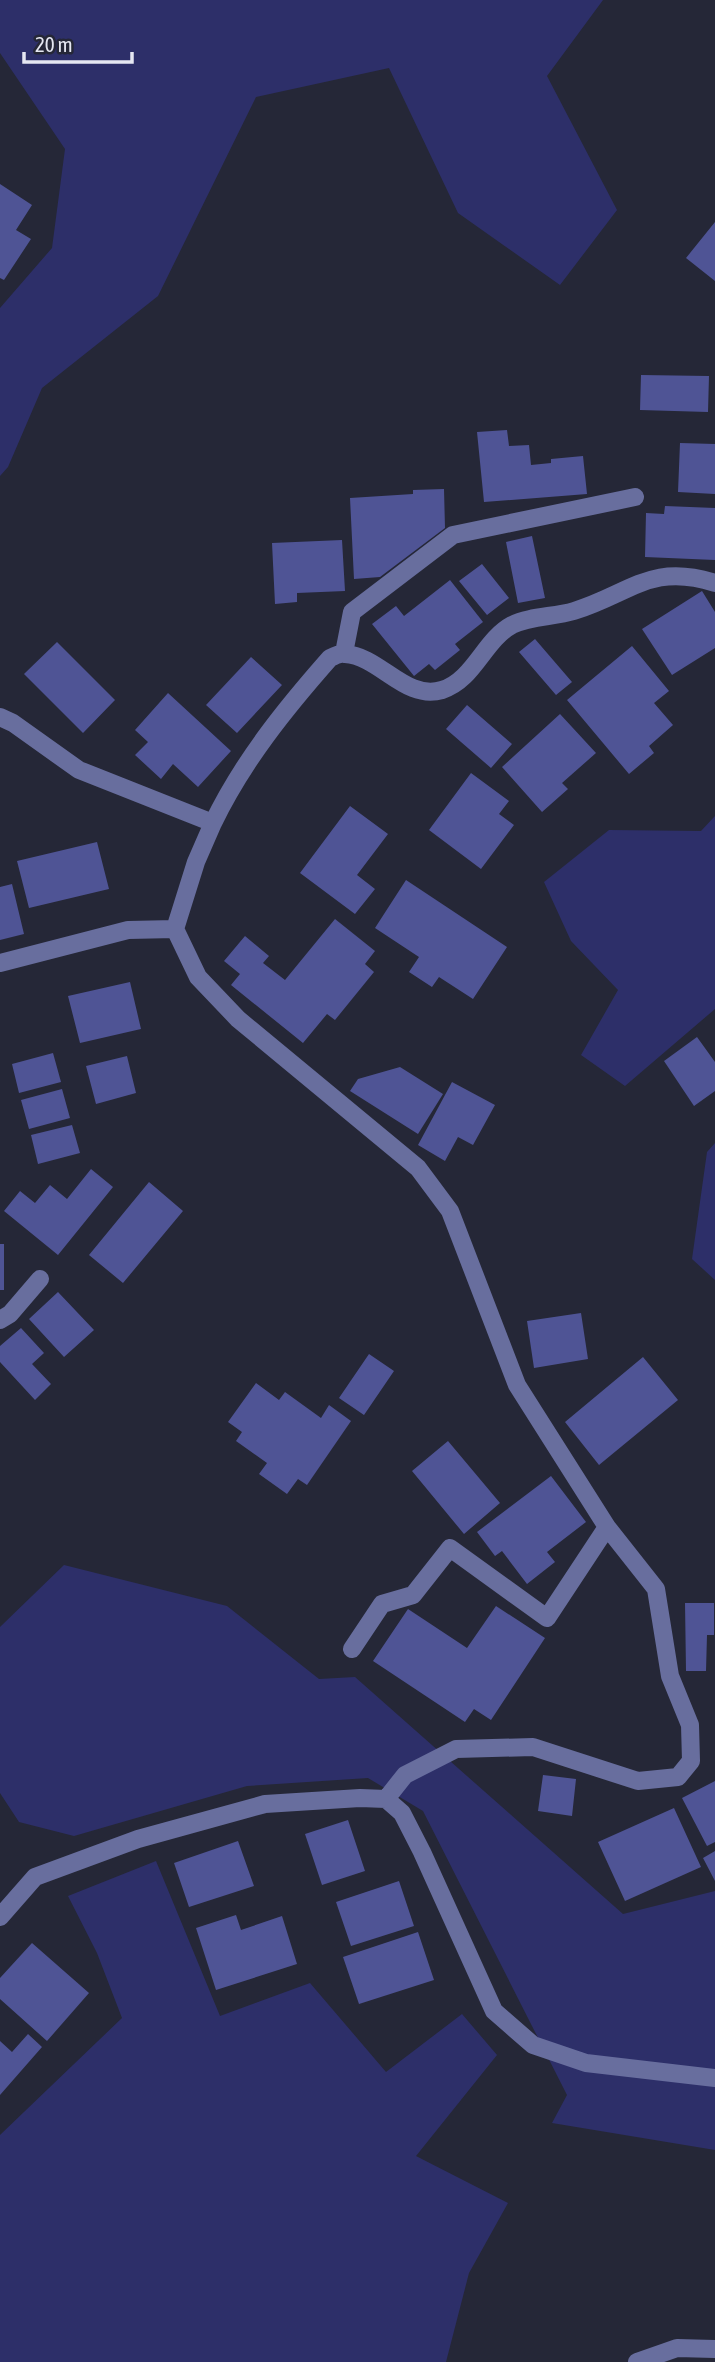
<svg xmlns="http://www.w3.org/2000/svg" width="715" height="2362" font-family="'Asap Condensed',sans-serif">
  <rect width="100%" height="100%" fill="#252737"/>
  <path fill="#2d2f69" d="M0,0h603l-56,76 70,134 -57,75 -102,-72 -69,-145 -133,29 -98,199 -116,92 -34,79 -8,9v-168l52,-60 13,-99 -65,-96z
    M715,816v193l-90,77 -44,-31 37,-65 -47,-49 -27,-59 65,-52 92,1z
    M715,1143v137l-23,-21 15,-107z
    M64,1565l163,41 92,73 36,-2 268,237 92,-23v259l-163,-27 15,-28 -144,-284 -55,-33 -121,8 -173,50 -55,-14 -19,-29v-166z
    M156,1861l64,155 90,-33 76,89 76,-58 35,41 -81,101 92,47 -39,70 -23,89h-446v-227l122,-117 -25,-65 -29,-57z"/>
  <path fill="#4f5495" d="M0,184l32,21 -16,25 15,9 -27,41 -4,-2z
    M715,222v59l-29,-23z
    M641,375l68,1 -1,36 -68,-2z
    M507,430l2,16 20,-1 2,20 20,-2v-4l32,-3 4,38 -103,8 -7,-70z
    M680,443l35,1v50l-37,-2z
    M444,489l1,39 -65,49 -26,2 -4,-81 63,-4v-4z
    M665,506l50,2v52l-70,-3 1,-44 18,1z
    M532,536l13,62 -27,5 -12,-61z
    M342,540l3,51 -48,2v9l-22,2 -3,-61z
    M482,564l27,34 -22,17 -28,-34z
    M450,580l33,42 -28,22 5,6 -25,20 -6,-6 -15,12 -42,-52 24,-18 8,10z
    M702,591l13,21v36l-43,27 -30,-46z
    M535,639l37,43 -16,13 -37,-43z
    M57,642l58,58 -32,33 -59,-59z
    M632,646l37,45 -15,12 19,22 -24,21 5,7 -25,21 -62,-74z
    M251,657l31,28 -45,48 -31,-28z
    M168,693l63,58 -33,36 -25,-23 -12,15 -26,-24 13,-13 -13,-12z
    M467,705l45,39 -21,24 -45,-39z
    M560,714l36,39 -34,30 6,6 -26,23 -40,-45z
    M471,773l38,28 -10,13 15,11 -33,44 -52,-39z
    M350,806l38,28 -31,41 18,14 -20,25 -55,-41z
    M97,842l12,47 -80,19 -12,-47z
    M406,880l101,67 -34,52 -34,-22 -7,10 -23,-15 10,-15 -44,-29z
    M12,884l12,50 -24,6v-53z
    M335,919l40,32 -10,13 9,8 -39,48 -8,-6 -24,29 -72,-58 9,-11 -16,-13 21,-25 24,20 -6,7 22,17z
    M130,982l11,47 -61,14 -12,-47z
    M697,1037l18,25v29l-21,15 -30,-45z
    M53,1053l8,29 -42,11 -7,-29z
    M127,1056l9,37 -40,11 -10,-38z
    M400,1067l43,27 -25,40 -68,-43 8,-12z
    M452,1082l43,23 -22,40 -15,-8 -13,24 -27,-16z
    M62,1089l8,29 -41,11 -8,-29z
    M72,1125l8,28 -42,11 -7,-29z
    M91,1169l22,18 -55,68 -54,-44 16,-20 15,12 15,-18 17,14z
    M149,1182l34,29 -60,72 -34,-28z
    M0,1244h4v46h-4z
    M58,1292l36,38 -30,27 -35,-38z
    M581,1313l7,46 -54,9 -7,-47z
    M21,1328l23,25 -12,11 19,20 -16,16 -35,-38v-16z
    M369,1354l25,17 -30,44 -25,-17z
    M643,1357l35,43 -79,65 -34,-43z
    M256,1383l23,17 6,-8 36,26 8,-13 22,16 -44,64 -9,-6 -11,15 -28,-20 8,-11 -31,-22 6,-9 -14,-10z
    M448,1441l52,62 -36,31 -52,-63z
    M551,1476l35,46 -39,30 8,10 -28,22 -25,-33 -7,5 -18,-24z
    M685,1603h29v32h-7l-1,36h-20z
    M496,1606l49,32 -54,82 -17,-11 -9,13 -92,-61 35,-52 59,39z
    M543,1775l33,4 -4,37 -34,-5z
    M715,1781v61l-8,4 -25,-48z
    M674,1808l27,59 -76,34 -27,-59z
    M348,1820l17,51 -43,14 -17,-51z
    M238,1841l16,45 -65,21 -15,-44z
    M715,1851v30l-12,-23z
    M399,1881l15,45 -63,20 -15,-44z
    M236,1915l5,15 41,-14 15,48 -81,26 -20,-62z
    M418,1932l16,48 -75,24 -16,-47z
    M32,1943l57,50 -42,48 -47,-42v-21z
    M28,2034l14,13 -42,48v-54l12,11z"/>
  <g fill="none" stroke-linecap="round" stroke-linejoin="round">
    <path stroke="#686e9e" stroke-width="18" d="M344,653l8,-41 101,-77 182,-38
      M0,717l13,6 66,47 134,53 -17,39 -21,67 23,48 40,42 180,149 32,43 67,174 90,142 49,62 14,87 20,49 1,36 -13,16 -40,4 -105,-34 -77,2 -51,26 -19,24
      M213,823c30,-62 72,-114 117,-165 4,-2 11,-5 15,-4 35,2 60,47 97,36 32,-10 42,-50 70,-65 18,-9 42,-8 62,-14 56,-17 77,-49 141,-28
      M0,963l128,-33 47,-1
      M0,1320l10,-6 30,-35
      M352,1649l30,-45 31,-9 37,-47 97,70 60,-91
      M0,1917l35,-40 103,-38 127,-35 95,-6 26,1 16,14 20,39 72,159 39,34 53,18 129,15
      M637,2362l40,-14 38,1"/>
  </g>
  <path d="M24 52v10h108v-10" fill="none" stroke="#e5e7f2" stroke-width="3.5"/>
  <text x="35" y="52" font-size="21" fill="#e5e7f2" stroke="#252737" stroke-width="5" paint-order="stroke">20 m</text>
</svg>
